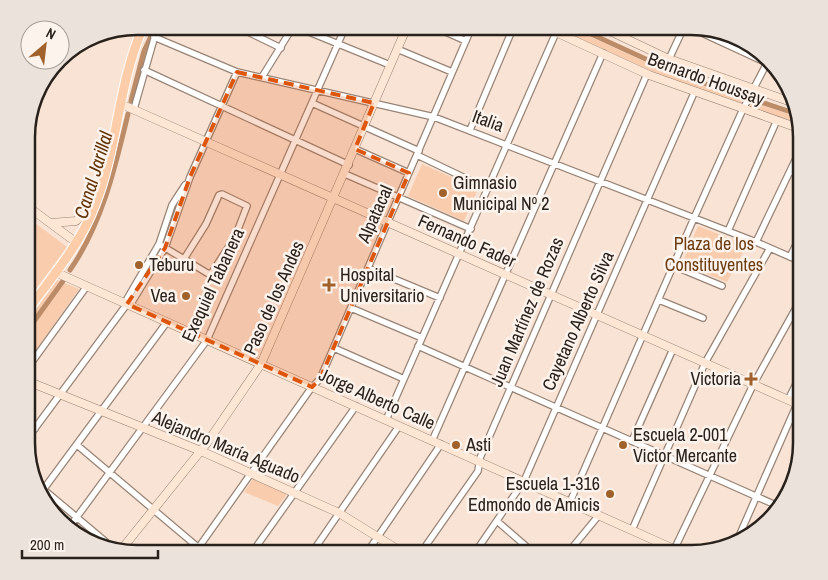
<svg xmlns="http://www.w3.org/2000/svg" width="828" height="580" font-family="'Archivo Narrow',sans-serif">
  <rect width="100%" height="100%" fill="#f9e3d4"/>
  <path fill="#f8ccad" d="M556,28h15l114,52 113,37 2,7 -122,-41z
    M422,164l56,25 -14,32 -56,-25z
    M31,220l36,27 -40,54v-75z
    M698,226l49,19 -20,37 -45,-18z
    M57,280l22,9 -52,74v-41z
    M254,478l33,16 -9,12 -34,-14z"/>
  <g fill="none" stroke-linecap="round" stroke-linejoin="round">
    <path stroke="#bc8c68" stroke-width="5" d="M578,28l107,49 112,37
      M131,101l13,-50 9,-19
      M70,270c32,-46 45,-102 58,-156
      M27,331l36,-50"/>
    <g stroke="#988476" stroke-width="8">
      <path id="street" d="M689,27l78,36
        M439,29l27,12
        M304,30l86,35
        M246,31l35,17
        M154,37l83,35 197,45 322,125 46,20
        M397,49l55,23
        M669,59l15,-32
        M144,70l205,95
        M262,77l29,-47
        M312,103l107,48
        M134,109l22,-77
        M470,130l43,-102
        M355,149l54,24
        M417,155l71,34
        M790,171l12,6
        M345,174l126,55
        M728,231l49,-111
        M756,242l46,-96
        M159,244c16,10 32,19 48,29l4,1 24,-37 12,-31 -25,-12 -3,1 -13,29 -22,35
        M790,257l12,-25
        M674,266l48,20
        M368,268l72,30
        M659,300l44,18
        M127,304v-5l32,-55 13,-39 13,-20
        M351,308l71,30
        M418,346l362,161
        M334,348l70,31
        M27,369l60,-83
        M788,400l14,-28
        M386,420l172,-392
        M27,424l8,5
        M27,439l100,-135 5,-2 33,-54 25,-71 47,-105
        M432,441l171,-388
        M632,441l41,-92
        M77,445l129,109
        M36,483l76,64
        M40,494l127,-172
        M570,502l124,-284 49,-109 25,-48
        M497,521l38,33
        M68,529l139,-189 137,-310
        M632,530l73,-167 65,-115
        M736,543l61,-139
        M194,554l118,-167 8,-8 151,-350
        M251,554l105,-148
        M311,554l88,-128
        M366,554l75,-110
        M420,554l58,-83 2,-13 167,-384
        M474,554l50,-73 170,-388
        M567,554l32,-39
        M672,554l81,-169 49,-88"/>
    </g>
    <g stroke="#988476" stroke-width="9">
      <path id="secondary" d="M601,27l68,32 125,44
        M547,28l102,47 152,54
        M121,104l681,302
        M27,206l50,37
        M51,223l25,-2 16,-13
        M55,272l630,282
        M27,381l174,70 138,62 66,41
        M121,550l86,-107 54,-79 145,-335"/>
    </g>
    <g stroke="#fff" stroke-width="11">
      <path id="primary" d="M27,311c25,-34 53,-66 68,-106 22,-55 23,-118 46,-173"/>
    </g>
    <use href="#street" stroke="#fff" stroke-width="5.5"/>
    <use href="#secondary" stroke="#fee6d4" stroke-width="8"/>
    <use href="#primary" stroke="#fdcda9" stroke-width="9"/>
  </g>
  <path fill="#de560d" fill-opacity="0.2" stroke="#de560d" stroke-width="4" stroke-dasharray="10 6" stroke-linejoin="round" d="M237,72l137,31 -19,46 54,24 -89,206 -8,8 -185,-83 38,-56 25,-71z"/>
  <g fill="#a1612b" stroke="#fcf3ed" stroke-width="2">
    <circle cx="443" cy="193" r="5"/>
    <circle cx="139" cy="265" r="5"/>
    <path d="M326.5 277.5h5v5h5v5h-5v5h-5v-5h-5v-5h5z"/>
    <circle cx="186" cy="296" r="5"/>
    <path d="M748.5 371.5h5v5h5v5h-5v5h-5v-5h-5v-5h5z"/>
    <circle cx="456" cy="445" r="5"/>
    <circle cx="623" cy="445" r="5"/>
    <circle cx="610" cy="494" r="5"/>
  </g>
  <g text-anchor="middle" stroke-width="5" stroke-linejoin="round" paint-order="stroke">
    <g font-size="18" fill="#29211b" stroke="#fcf3ed">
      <text transform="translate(706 79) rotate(20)" y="6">Bernardo Houssay</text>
      <text transform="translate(488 121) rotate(20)" y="6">Italia</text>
      <text transform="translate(375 214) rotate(-66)" y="6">Alpatacal</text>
      <text transform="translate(467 241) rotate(24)" y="6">Fernando Fader</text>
      <text transform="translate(213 285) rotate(-65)" y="6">Exequiel Tabanera</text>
      <text transform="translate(274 298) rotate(-66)" y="6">Paso de los Andes</text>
      <text transform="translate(527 312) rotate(-67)" y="6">Juan Martínez de Rozas</text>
      <text transform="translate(578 321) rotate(-66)" y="6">Cayetano Alberto Silva</text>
      <text transform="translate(377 399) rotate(24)" y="6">Jorge Alberto Calle</text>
      <text transform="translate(226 447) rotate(23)" y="6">Alejandro María Aguado</text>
    </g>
    <g font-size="18" fill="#29211b" stroke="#fcf3ed" text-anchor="start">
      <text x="453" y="189">Gimnasio<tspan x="453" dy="21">Municipal Nº 2</tspan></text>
      <text x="149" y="271">Teburu</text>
      <text x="340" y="281">Hospital<tspan x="340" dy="21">Universitario</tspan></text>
      <text x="176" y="302" text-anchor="end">Vea</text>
      <text x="741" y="385" text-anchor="end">Victoria</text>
      <text x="633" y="441">Escuela 2-001<tspan x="633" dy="21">Victor Mercante</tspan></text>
      <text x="466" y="451">Asti</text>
      <text x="600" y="490" text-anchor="end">Escuela 1-316<tspan x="600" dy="21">Edmondo de Amicis</tspan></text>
    </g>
    <g font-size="18" fill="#6c3c13" stroke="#fcf3ed">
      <text x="714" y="250">Plaza de los<tspan x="714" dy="21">Constituyentes</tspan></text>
    </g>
    <g font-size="19" font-style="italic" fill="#623306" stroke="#fcf3ed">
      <text transform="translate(93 175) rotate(-73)" y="7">Canal Jarillal</text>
    </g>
  </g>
  <path d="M0 0H828V580H0ZM137 35H691A102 102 0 0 1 793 137V443A102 102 0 0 1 691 545H137A102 102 0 0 1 35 443V137A102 102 0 0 1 137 35Z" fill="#ebe2dc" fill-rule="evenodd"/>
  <path fill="none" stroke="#29211b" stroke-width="2.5" d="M137 35H691A102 102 0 0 1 793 137V443A102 102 0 0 1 691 545H137A102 102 0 0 1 35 443V137A102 102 0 0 1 137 35Z"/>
  <g transform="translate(45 45) rotate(28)"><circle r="24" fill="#fcf3ed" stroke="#a89f99"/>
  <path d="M0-4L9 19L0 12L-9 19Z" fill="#a1612b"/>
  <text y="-8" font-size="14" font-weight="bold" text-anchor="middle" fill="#29211b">N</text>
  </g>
  <path d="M22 550v8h136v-8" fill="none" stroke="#29211b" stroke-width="2.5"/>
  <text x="30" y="550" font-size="15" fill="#29211b" stroke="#fcf3ed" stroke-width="4" paint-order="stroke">200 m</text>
</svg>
